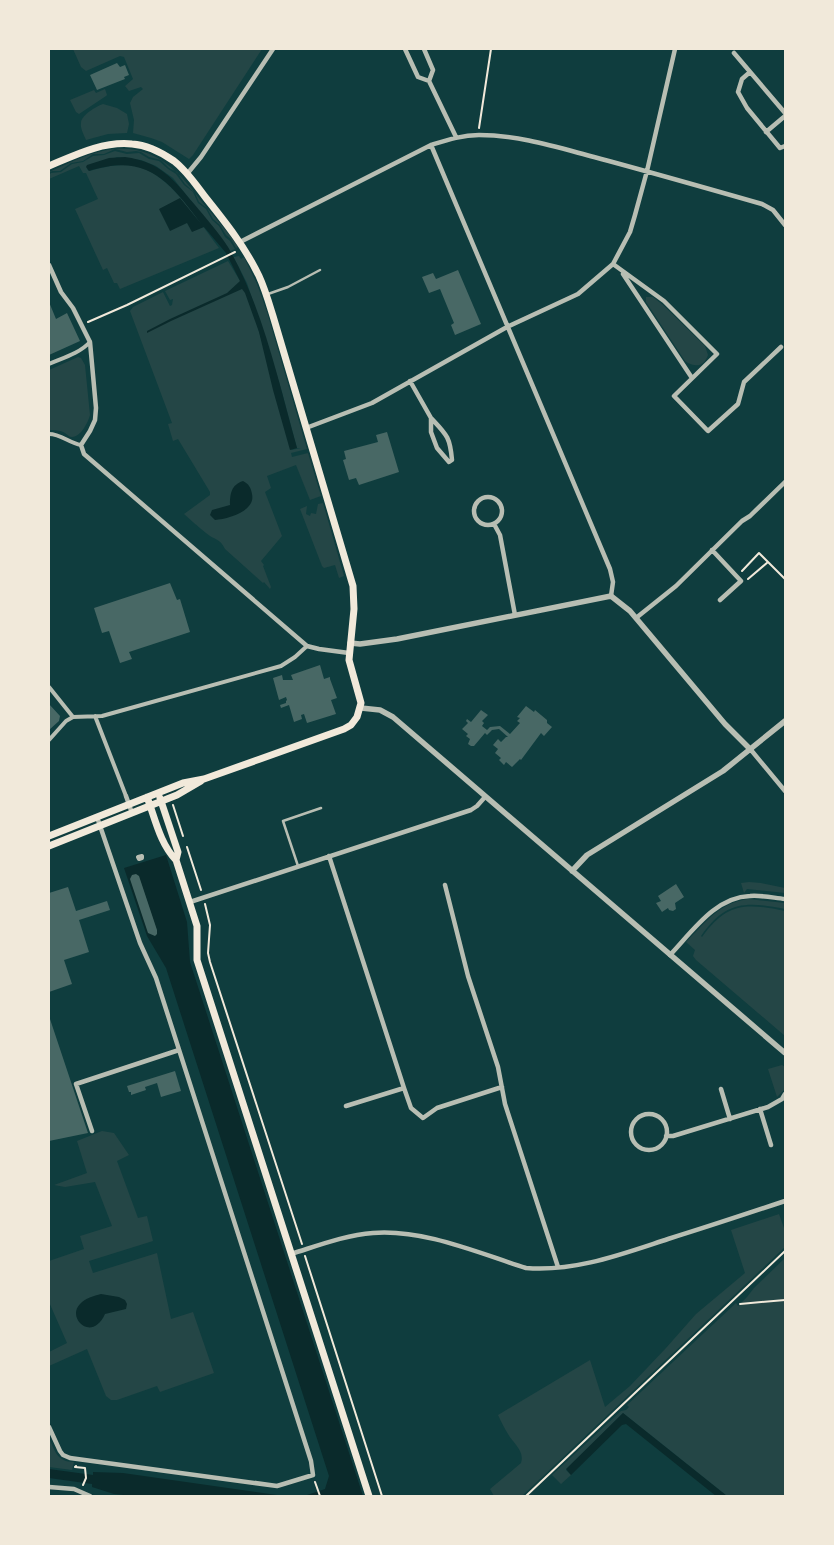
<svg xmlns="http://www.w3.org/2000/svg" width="834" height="1545" font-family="Lato,sans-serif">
  <rect width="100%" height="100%" fill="#0f3d3e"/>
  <path fill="#244646" d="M73,49h189l-69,106 -4,4 -27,-17 -11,-4 -18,-5 1,-13 -4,-17 3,-6 10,-8 -2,-2 -12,4 -4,-5 8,-7 -9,-22 -4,-1 -34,15 -5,-4z
    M105,89l2,6 -1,1 -27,18 -3,-2 -6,-12 24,-10 2,3z
    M103,104l14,4 10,6 2,10 -2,9 -19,1 -22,6c-2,-5 -6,-12 -5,-17 0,-8 16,-17 22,-19z
    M115,149l-11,5h-11l-10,7 -12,2 -11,8h-8l-3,2v-1c20,-9 43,-21 65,-23 46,-4 68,27 93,59 11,13 22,25 31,39l-2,1 -5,-9 -5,-4 -6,-10 -7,-6 -6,-11 -8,-6 -4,-9 -10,-9 -8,-12 -8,-4 -8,-8 -12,-3 -8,-5 -5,-1 -9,1z
    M115,151l12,3 12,-1 10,6 10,2 9,8 8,5 8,11 9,7 5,11 8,6 6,11 7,6 6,11 5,4 5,8 -5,2 -57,-73 -17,-12 -15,-6 -24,-3 -30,12 2,2c15,-4 30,-8 46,-5 34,6 64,56 84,82l-99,41 -3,-6h-3l-7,-15 -4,2 -28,-61 23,-10 -12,-26h-3l-4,-7 -30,13v-4l2,-2 10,-1 11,-8 11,-2 10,-6 11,-1z
    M239,256l2,3 3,-2 13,27 10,28 40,137 -16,4 1,4 16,-4 13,43 -11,4 -14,-35 -29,11 4,12 -6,4 17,44 -21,25 3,4 -1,1 8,21 -1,2 -6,-7 -1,1 -38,-34c-5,-11 -11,-9 -19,-16 -8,-6 -15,-13 -22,-19l26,-19v-3l-32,-53 -5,2 -5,-17 4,-1 -42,-112 3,-4 30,-15 7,14 2,-1 1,-6 -3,1 -5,-9 63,-30 20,33 45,153 -2,3 10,-2h-4l-17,-63 -33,-102 -13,-25v-1z
    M646,297h7l10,8 42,41 3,9c-4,12 -13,13 -23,6l-39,-59z
    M78,357l3,1 4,7 5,50c-2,7 -9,22 -18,22 -3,0 -4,-2 -7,-4 -5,-3 -10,-3 -16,-3v-60z
    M323,503l21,73 -5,2 -4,-13 -11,3 -2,-2 -22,-57 7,-3 -1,8 4,2 1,-3 5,1 2,-10z
    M749,882l12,1 24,5v5l-38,-4 -3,4 -3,-10z
    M748,899l37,4v6c-39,-8 -60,-8 -84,27l1,1c25,-35 44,-34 83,-26v125l-89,-76 -3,-4 2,-6 -9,-8c20,-20 33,-39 62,-43z
    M782,1065l3,2v22l-8,8 -9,-28z
    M102,1131l12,2 15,22 -12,6 21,57 9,-2 6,25 -64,20 4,12 64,-20 14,66 22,-7 21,61 -54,19 -3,-6 -40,14h-6l-5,-4 -19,-47 -38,17v-14l18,-9 -18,-41v-41l35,-12 -4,-13 32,-10 -17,-44 -30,5 -11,-2 33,-12 -10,-32z
    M779,1214l5,14 1,-1v20l-263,249h-28l-4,-7 31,-26c4,-12 -8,-20 -13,-29 -4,-6 -7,-13 -10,-19l92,-55 15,47 25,-21 36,-38 30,-34 49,-41 -14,-43z
    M785,1258v238h-58l-104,-83 -57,57 5,5 -10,9 -9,-9 69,-64 5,-1 3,-3 -2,-2 109,-102 2,3 9,-9 7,-9z
    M49,1438c6,13 8,24 25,24l-2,8 -23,-3z"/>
  <path fill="#0a2a2b" d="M125,157c36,5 48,22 70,48 10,12 25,29 33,42 35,61 50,133 69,201l-7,2 -17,-60 -14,-58 -14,-39 -3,-4 -71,32 -24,12v-2l23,-12 57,-26 13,-12 -14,-28 -22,-26 -12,5 -5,-9 -17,8 -11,-22 21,-11 23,28c-33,-43 -54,-74 -114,-55l-3,-4 1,-2 22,-7z
    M243,481c6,3 8,7 9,13 4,17 -24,25 -37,26l-5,-5 2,-5 18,-5c0,-11 1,-20 13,-24z
    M166,855l21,67 3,40 173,534h-59l21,-7 4,-13 -163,-508 -19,-32 -23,-68z
    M101,1294l18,3 6,3 2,4 -1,5 -21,5c-13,29 -39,4 -25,-10 5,-6 14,-8 21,-10z
    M623,1413l104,83h-11l-90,-72 -4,1 -51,50 -5,-6z
    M49,1469l44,6v-3l30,1 161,23h-151l-19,-2 -22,-7v-3l-43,-6z"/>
  <path fill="#486865" d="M117,63l3,4 5,-2 4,10 -5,2 1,2 -28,11 -7,-15z
    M458,270l23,54 -26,11 -4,-10 3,-2 -14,-34 -11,4 -7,-16 11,-4 3,6z
    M49,302l7,17 11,-6 13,28 -31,14z
    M387,432l12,40 -40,13 -3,-7 -7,2 -6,-20 3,-1 -2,-8 34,-9 -2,-7z
    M170,583l7,17 3,-1 10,33 -61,20 3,7 -12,4 -11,-32 -7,2 -8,-25z
    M320,665l4,14 6,-2v2l7,19 -6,2 5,14 -29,9 -3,-9 -3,1 1,4 -8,3 -5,-17 -8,3 -1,-3 6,-2v-2l1,-1 -1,-3 -7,3 -6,-22 9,-3 1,5h10l-2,-5z
    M49,704l11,12 -1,5 -10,9z
    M526,706l8,6 1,-2 12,10v3l5,4 -8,9 -3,-3 -20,27 -1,-1 -8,8 -6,-5 -2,3 -5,-5 2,-2 -6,-5 3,-4 -5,-4 5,-6 3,3 5,-5h2l-9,-8 -7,1 -5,5 -2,-2 -11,13h-3l-3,-2 2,-5 -4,-3 2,-2 -6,-5 6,-6 -2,-2 1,-2 4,3 10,-12 7,5 -6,6 2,2 -2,3 5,4 3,-3 10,-1 10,8 10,-11 -3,-2 3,-3 -3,-1z
    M136,874l3,2 18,54v4l-2,2 -7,-3 -18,-54 2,-4z
    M676,884l8,13 -9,6 1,6 -3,2 -4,-1 -1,-2 -6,4 -6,-9 5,-2 -3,-5z
    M68,887l8,24 31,-10 3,9 -31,10 10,32 -25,8 8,24 -23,8v-99z
    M49,1016l39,117 -39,8z
    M175,1071l6,20 -20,6 -4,-14 -12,4 1,3 -15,5v-3h-2l-2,-6z"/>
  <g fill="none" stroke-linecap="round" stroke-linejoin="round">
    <path stroke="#f1e9da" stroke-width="2" d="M479,128l12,-79
      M88,322l39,-17 108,-53
      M742,571l17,-18 9,9
      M748,579l20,-17 17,17
      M173,805l10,31
      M187,847l14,43
      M205,904l5,21 -2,28 2,9 92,282
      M305,1256l77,240
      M740,1304l45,-4
      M76,1466l-1,1 10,1 1,10 -3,7
      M315,1482l5,14
      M526,1496l259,-245"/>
    <path stroke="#b8beb3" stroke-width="2.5" d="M268,294l20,-7 32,-17
      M298,866l-15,-45 38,-13"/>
    <path stroke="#b8beb3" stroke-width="4" d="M49,364c14,-6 31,-11 41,-22
      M49,434c12,0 20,9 32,11
      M49,687l24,30
      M95,716l31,80
      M49,740l17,-19 7,-4 29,-1 179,-50 14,-9 12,-11
      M142,856v2l-3,1 -1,-2z"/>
    <path stroke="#b8beb3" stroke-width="4.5" d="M405,49l13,28 11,4 4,-11 -9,-21
      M734,53l51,60
      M750,72l-8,7 -4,13 9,16 33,40 5,-2
      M429,81l27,56
      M766,132l19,-16
      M431,145l179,424 3,13 -2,14
      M187,174l14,-17 72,-108
      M240,242l191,-97c16,-5 31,-10 48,-10 39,0 77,12 115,22 56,15 112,31 168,47l11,6 12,15
      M613,264l51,37 53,53 -43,42 34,35 30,-27 6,-22 37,-35
      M49,265l12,27 12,16 17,34 6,66 -1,12 -5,11 -9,14 3,9 223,192 12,3 30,4
      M623,274l69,104
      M410,381l21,37v14l6,16 12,14 3,-2c-2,-23 -5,-25 -21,-42
      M306,428l66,-25 135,-76 71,-33 35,-30 17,-32 5,-17 12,-44 28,-122
      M474 511a14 14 0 1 1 28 0a14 14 0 1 1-28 0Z
      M494,524l6,11 15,80
      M712,550l29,31 -21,19
      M636,618l40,-32 66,-65 8,-5 35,-34
      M751,750l34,41
      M126,796l6,17
      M329,856l75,232
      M445,885l23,91 30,91 7,37 53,163
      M190,902l281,-92 6,-4 8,-9
      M670,955c22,-23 45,-58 80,-59 12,-1 24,2 35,3
      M721,1089l9,30
      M346,1106l58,-18 7,20 12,10 14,-10 65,-21
      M760,1109l11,36
      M631 1132a18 18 0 1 1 36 0a18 18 0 1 1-36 0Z
      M92,1131l-16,-47 103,-34
      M666,1136h7l95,-29 14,-8 3,-5
      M291,1254c26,-8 54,-19 82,-21 51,-4 105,20 153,35 49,4 96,-14 142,-29 39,-12 78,-25 117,-38
      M49,1427l11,24 3,4 7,3 207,28 36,-11 -2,-14 -155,-483 -16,-35 -43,-126
      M49,1487l25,2 16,7"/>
    <path stroke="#b8beb3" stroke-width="5.5" d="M350,643l10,1 37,-5 214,-43 19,15 95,113 26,26
      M361,708l19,2 13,7 392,336
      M572,871l15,-16 136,-84 62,-50"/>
    <path stroke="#f1e9da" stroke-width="7" d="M49,166c26,-11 54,-25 83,-22 15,1 29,8 42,17 13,10 22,24 32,37 20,25 39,49 53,78 6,13 10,27 14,40l80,270 1,23 -5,51 12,43 -4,14 -6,8 -7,4 -140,50 -21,4 -134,53
      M147,797c8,21 13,47 29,63l21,66v34l172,536
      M160,798l18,54 -2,8
      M49,846l128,-51 24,-14"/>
  </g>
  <rect width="834" height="1545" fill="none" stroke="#f1e9da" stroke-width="100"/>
</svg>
